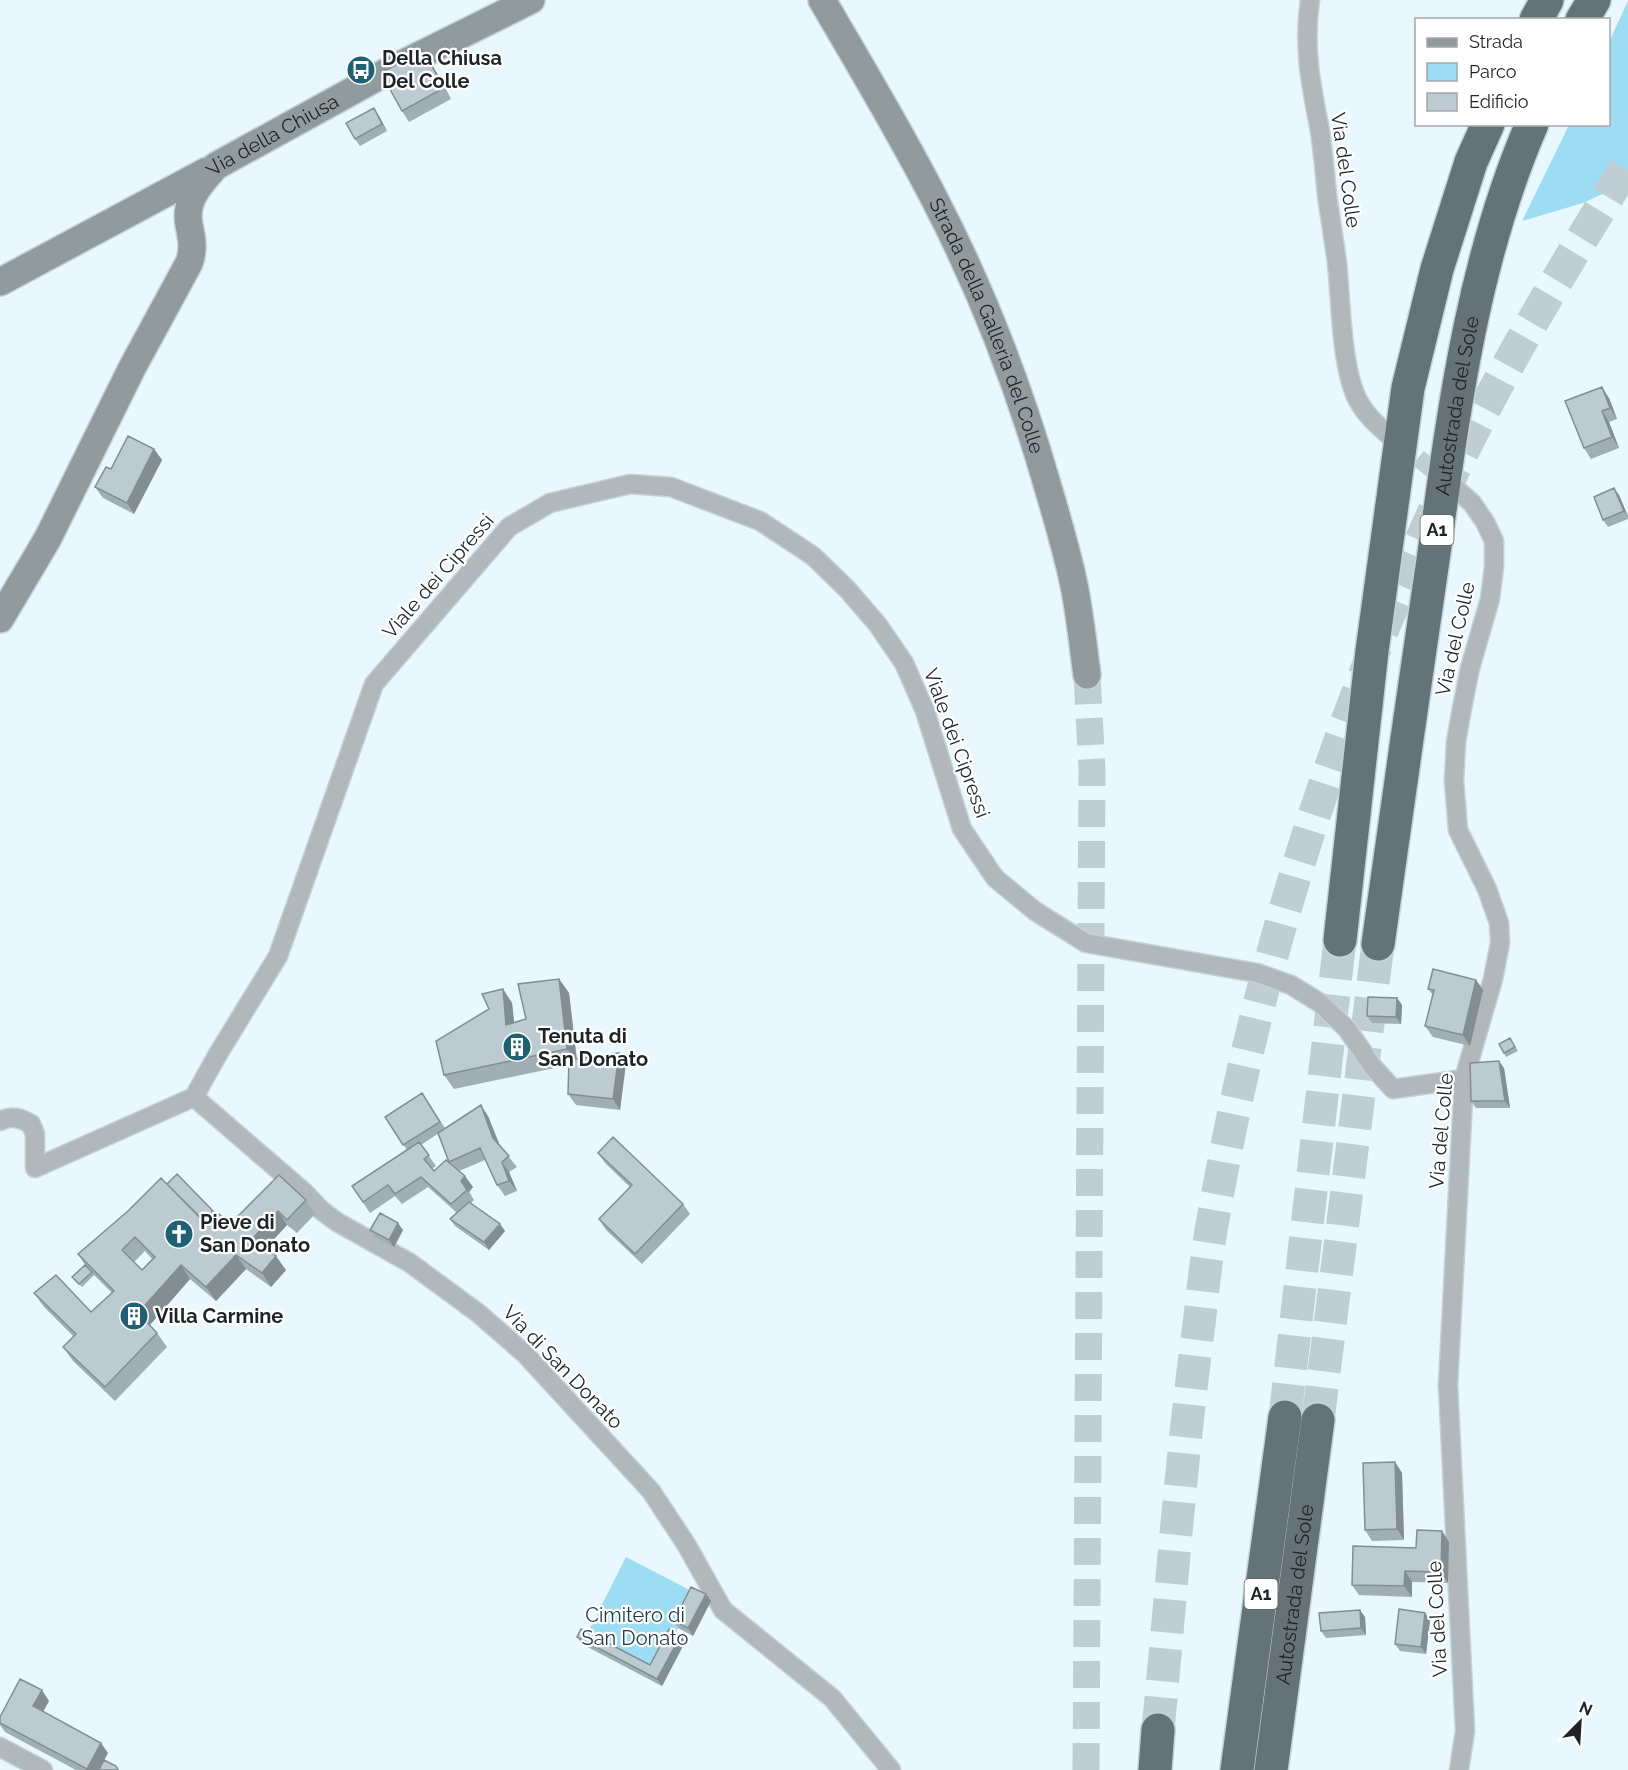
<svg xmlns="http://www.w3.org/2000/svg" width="1628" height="1770" font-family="Raleway,sans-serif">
  <rect width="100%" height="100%" fill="#e8f8fe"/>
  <path fill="#9dddf3" d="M1628,1v181l-45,21 -61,18 47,-96 39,-1 1,-82z
    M626,1557l85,44 -33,27 -4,8 11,6 -23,44 -80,-42z"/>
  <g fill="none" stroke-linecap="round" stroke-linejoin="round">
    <path stroke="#c0ced3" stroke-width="18" stroke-dasharray="18 9" stroke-linecap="butt" d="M1397,441l51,41"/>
    <path stroke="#c0ced3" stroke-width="27" stroke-dasharray="27 14" stroke-linecap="butt" d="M1086,1770l6,-1000 -5,-95"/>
    <path stroke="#c0ced3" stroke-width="33" stroke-dasharray="33 16" stroke-linecap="butt" d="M1285,1417l55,-477
      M1318,1420l60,-476
      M1158,1730c13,-135 23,-271 41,-406 4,-33 7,-66 13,-99 47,-271 132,-534 254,-780 48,-97 105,-189 162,-281"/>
    <g stroke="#c4d2d7" stroke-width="21">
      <path id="street" d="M1310,0c-7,48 1,85 10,131 3,21 5,43 7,64 3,22 7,45 10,68 4,37 4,108 22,139 8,15 22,26 34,37
        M1456,489l16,14 13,19 9,19v26l-4,32 -20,69 -8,40 -6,34 -2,39 4,49 29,59 12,34 1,20 -7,36 -29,100 -16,306 17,346 -6,39
        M194,1097l24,-43 60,-98 96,-272 135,-157 41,-24 80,-19 41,3 89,34 53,35 34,33 31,36 26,38 21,48 37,118 33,49 40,33 51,32 171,30 34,12 29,18 27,26 26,38 20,22 71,-10
        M0,1121c12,-6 20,-3 31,3l4,10v34l159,-71 110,95 17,18 16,12 73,41 68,50 47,41 126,137 35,53 37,66 109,88 59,72
        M0,1747l43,23"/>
    </g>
    <g stroke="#c4d2d7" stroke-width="30">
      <g id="secondary">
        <path id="s1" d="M822,0c39,67 79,133 114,202 46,89 83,185 111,282 10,34 20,67 27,101 6,30 9,60 13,90"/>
        <path d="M0,282l207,-111"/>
        <path id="s2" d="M0,619l48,-81 84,-170 57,-105c5,-13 3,-24 0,-38 -5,-25 11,-41 27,-59l176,-97 139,-69"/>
      </g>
    </g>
    <g stroke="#c4d2d7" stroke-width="36">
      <g id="highway">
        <path d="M1536,20l11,-20"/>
        <path d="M1582,20l12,-20"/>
        <path d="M1340,940l32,-289 36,-263 29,-119 34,-107 17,-38"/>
        <path id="s3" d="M1378,944c18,-130 37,-261 56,-391 20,-145 39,-293 98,-429"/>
        <path d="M1155,1770l3,-40"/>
        <path d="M1237,1770l48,-353"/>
        <path id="s4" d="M1271,1770l47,-350"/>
      </g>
    </g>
    <use href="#street" stroke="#b1b8bb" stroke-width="18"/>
    <use href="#secondary" stroke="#919b9e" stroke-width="27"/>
    <use href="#highway" stroke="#657378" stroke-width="33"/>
  </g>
  <path fill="#a1afb4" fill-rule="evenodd" d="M430,61l21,38 -42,23 -7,-11z
    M379,116l8,15 -27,15 -5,-7z
    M1609,398l8,21 -8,3 10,26 -28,11 -7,-11z
    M154,449l8,11 -28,54 -31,-16 -8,-11z
    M1619,495l9,21v3l-20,8 -5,-7z
    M559,979l10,14 8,66 42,-6 7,10 -6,47 -44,-5 -8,-11 1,-29 -115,24 -10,-14 59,-86 9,14 2,20 12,-4z
    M1476,980l7,10 -13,56 -37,-9 -8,-11 8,-31 -5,-6z
    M1397,998l5,7 -1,19 -29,-1 -5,-7z
    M1510,1038l8,13 -12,6 -2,-4z
    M1504,1068l6,40h-34l-5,-7z
    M422,1093l23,35 43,-12 11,29 18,22 -8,5 8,19 -12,5 -8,-11 -12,-25 -26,11 14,16 -4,5 5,8 -3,3 29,21 5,7 -16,19 -34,-24 -5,-7 7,-6 -29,-26 -26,17 -7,-8 -25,17 -18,-27 55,-36 -22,-33zM439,1133l12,31 -17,7 -2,-2 4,-3 -15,-21z
    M598,1153l85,51 7,10 -48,50 -36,-34 -7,-11 31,-32 -25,-24z
    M167,1184l46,27 3,3 14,10 76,-24 9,14 -18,19 -10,-8 -22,24 21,21 -15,17 -25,-18 -30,32 -26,-22 -40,46 7,8 10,14 -52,54 -42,-40 -10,-14 11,-10 -30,-30 -10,-14 57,19 21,-19 -19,-19 1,1 -12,12 -10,-10 13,-12 -7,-11zM145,1251l7,8 -10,11 -8,-8z
    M370,1230h33l-9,17 -19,-10z
    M1395,1462l7,11 2,67 -32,1 -7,-11z
    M1449,1542l-1,41 -36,-1v15l-53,-2 -7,-10z
    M706,1594l5,7 -18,35 -15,-8 -4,-7z
    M1425,1613l5,7 -4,34 -26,-3 -5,-7z
    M1365,1617l1,18 -40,3 -5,-7z
    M681,1635l4,7 -23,44 -80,-42 -5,-7 73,28z
    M49,1701l-6,11 65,41 -4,7 12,6 3,4h-43l-71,-38 -5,-7v-8z"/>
  <path fill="#838e92" d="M423,50l7,11 21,38 -7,-11z
    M374,108l5,8 8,15 -5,-7z
    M1602,387l7,11 8,21 -7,-11z
    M1602,411l7,11 10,26 -7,-11z
    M154,449l8,11 -28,54 -7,-11z
    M1614,488l5,7 9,22 -4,-6z
    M559,979l10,14 8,70 -10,-14z
    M1476,980l7,10 -13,56 -7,-11z
    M503,989l9,14 4,36 -10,-14z
    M1397,998l5,7 -1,19 -5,-7z
    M619,1053l7,10 -6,47 -7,-11z
    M1499,1061l5,7 6,40 -5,-7z
    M481,1105l7,11 13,32 -8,-10z
    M502,1162l7,10 8,19 -8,-10z
    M465,1176l8,11 -4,5 5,8 -13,-19z
    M278,1211l9,14 -26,28 -9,-14z
    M398,1223l5,7 -9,17 -5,-7z
    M500,1224l5,7 -16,19 -5,-8z
    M236,1255l10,14 -30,32 -10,-14z
    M276,1256l10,14 -15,17 -9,-14z
    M181,1265l9,14 -42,48 -10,-14z
    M1395,1462l7,11 2,67 -7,-11z
    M1442,1531l7,11 -1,41 -7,-11z
    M1405,1571l7,11v15l-8,-11z
    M706,1594l5,7 -18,35 -5,-8z
    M1360,1610l5,7 1,18 -5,-7z
    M1425,1613l5,7 -4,34 -5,-7z
    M681,1635l4,7 -23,44 -5,-7z
    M42,1690l7,11 -9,16 -7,-11z
    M101,1743l7,10 -9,17h-12v-1z"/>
  <path fill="#bbcbd1" stroke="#838e92" stroke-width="1.5" fill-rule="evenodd" d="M423,50l21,38 -42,23 -21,-38z
    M374,108l8,16 -27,15 -9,-16z
    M1602,387l8,21 -8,3 10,26 -28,11 -19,-47z
    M128,436l26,13 -27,54 -32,-16 11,-20 5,2z
    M1614,488l10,23 -21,9 -9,-23z
    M1433,969l43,11 -13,55 -38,-9 9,-36 -6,-1z
    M559,979l8,70 -123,26 -8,-34 53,-32 -7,-15 21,-5 3,36 20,-6 -8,-35z
    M1368,997l29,1 -1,19 -29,-1z
    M1510,1038l5,9 -11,6 -5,-9z
    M619,1053l-6,46 -45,-5 1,-34z
    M1499,1061l6,40h-34l-1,-38z
    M422,1093l18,29 -37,23 -18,-28z
    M481,1105l12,33 16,18 -7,6 7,19 -12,4 -17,-37 -31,14 -11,-29z
    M613,1137l70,67 -48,50 -36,-35 33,-34 -34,-32z
    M419,1142l10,13 -5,4 10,12 12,-11 19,16 -4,5 6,9 -16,14 -30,-27 -26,17 -7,-9 -25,17 -11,-16z
    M177,1174l36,37 -10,9 -36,-36z
    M279,1175l27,25 -19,20 -9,-9 -26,28 24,17 -14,17 -26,-18 -30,32 -25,-22 -43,48 19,20 -52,54 -42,-40 13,-13 -42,-41 22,-18 35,37 23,-21 -36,-37 50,-43 33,-33 47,48 11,-12 11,10zM135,1237l20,20 -13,13 -20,-20z
    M469,1202l31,22 -16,18 -34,-23z
    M380,1213l18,10 -9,17 -19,-10z
    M216,1214l2,2 -10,10 -2,-3z
    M85,1265l7,7 -13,12 -7,-7z
    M1395,1462l2,67 -32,1 -2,-67z
    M1417,1530l25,1 -1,41 -36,-1 -1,15 -52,-1 1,-39 63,2z
    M691,1587l15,7 -18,34 -14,-7z
    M1399,1609l26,4 -4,34 -26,-3z
    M1360,1610l1,18 -40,3 -2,-18z
    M581,1629l69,36 19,-36 12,6 -24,44 -80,-42z
    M20,1679l22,11 -9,16 68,37 -14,26 -87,-46v-6z
    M104,1760l12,6 2,4h-19z"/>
  <defs>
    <g id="bus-disc" transform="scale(1.5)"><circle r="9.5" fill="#1e6074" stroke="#fff"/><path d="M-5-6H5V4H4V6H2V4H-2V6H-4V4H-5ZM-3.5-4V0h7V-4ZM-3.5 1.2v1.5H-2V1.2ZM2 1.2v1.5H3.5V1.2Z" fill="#fff"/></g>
    <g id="building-disc" transform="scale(1.5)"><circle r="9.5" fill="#1e6074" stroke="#fff"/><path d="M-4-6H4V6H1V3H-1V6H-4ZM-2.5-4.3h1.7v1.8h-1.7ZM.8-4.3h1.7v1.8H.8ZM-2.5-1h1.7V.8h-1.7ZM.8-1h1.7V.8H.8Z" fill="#fff"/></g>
    <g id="church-disc" transform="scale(1.5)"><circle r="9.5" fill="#1e6074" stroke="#fff"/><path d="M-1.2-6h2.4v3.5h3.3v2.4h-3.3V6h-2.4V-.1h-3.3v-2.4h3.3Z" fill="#fff"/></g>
  </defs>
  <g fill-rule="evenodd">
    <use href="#bus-disc" x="361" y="70"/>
    <use href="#building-disc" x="517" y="1047"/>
    <use href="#church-disc" x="179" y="1234"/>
    <use href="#building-disc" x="134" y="1316"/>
  </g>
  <g text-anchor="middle" stroke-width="4.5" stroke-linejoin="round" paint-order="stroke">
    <g fill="#fff" stroke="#626667" stroke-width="1.5">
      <rect x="1420.5" y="515" width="33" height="30" rx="4.5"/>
      <rect x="1244.5" y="1579" width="33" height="30" rx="4.5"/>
    </g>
    <g font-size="18" font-weight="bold" fill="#1e2426">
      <text x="1437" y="536">A1</text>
      <text x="1261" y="1600">A1</text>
    </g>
    <g font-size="20" font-weight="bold" fill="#1e2426" stroke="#fff" text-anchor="start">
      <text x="382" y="65">Della Chiusa<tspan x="382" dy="23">Del Colle</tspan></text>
      <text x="538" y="1043">Tenuta di<tspan x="538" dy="23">San Donato</tspan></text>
      <text x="200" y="1229">Pieve di<tspan x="200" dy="23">San Donato</tspan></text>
      <text x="155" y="1323">Villa Carmine</text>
    </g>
    <g font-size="20" fill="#1e2426" stroke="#fff">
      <text dy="7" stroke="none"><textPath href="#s2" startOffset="574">Via della Chiusa</textPath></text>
      <text transform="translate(1346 170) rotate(82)" y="7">Via del Colle</text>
      <text dy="7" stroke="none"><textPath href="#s1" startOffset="366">Strada della Galleria del Colle</textPath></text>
      <text dy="7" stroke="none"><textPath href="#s3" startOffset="544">Autostrada del Sole</textPath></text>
      <text transform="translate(438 576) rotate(-49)" y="7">Viale dei Cipressi</text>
      <text transform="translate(1455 639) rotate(-77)" y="7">Via del Colle</text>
      <text transform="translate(957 743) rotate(70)" y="7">Viale dei Cipressi</text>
      <text transform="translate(1441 1131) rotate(-85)" y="7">Via del Colle</text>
      <text transform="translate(563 1367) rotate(46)" y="7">Via di San Donato</text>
      <text dy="7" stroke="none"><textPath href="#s4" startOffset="177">Autostrada del Sole</textPath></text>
      <text transform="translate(1437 1619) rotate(-93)" y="7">Via del Colle</text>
    </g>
    <g font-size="20" fill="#193b46" stroke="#fff">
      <text x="635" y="1622">Cimitero di<tspan x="635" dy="23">San Donato</tspan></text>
    </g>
  </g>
  <rect x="1415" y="18" width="195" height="108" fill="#ffffff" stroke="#a5a7a8" stroke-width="1.5"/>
  <rect x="1427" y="38" width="30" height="9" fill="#919b9e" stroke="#a5a7a8" stroke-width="1.5"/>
  <text x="1469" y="48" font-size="18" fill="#1e2426">Strada</text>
  <rect x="1427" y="63" width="30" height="18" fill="#9dddf3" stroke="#a5a7a8" stroke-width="1.5"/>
  <text x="1469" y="78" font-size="18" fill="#1e2426">Parco</text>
  <rect x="1427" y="93" width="30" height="18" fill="#bbcbd1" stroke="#a5a7a8" stroke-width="1.5"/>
  <text x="1469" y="108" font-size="18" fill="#1e2426">Edificio</text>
  <g transform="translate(1580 1722) rotate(24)" stroke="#ffffff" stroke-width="4.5" paint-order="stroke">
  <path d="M0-4.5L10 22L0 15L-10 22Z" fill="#1e2426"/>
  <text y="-9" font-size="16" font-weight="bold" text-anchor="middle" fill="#1e2426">N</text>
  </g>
</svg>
